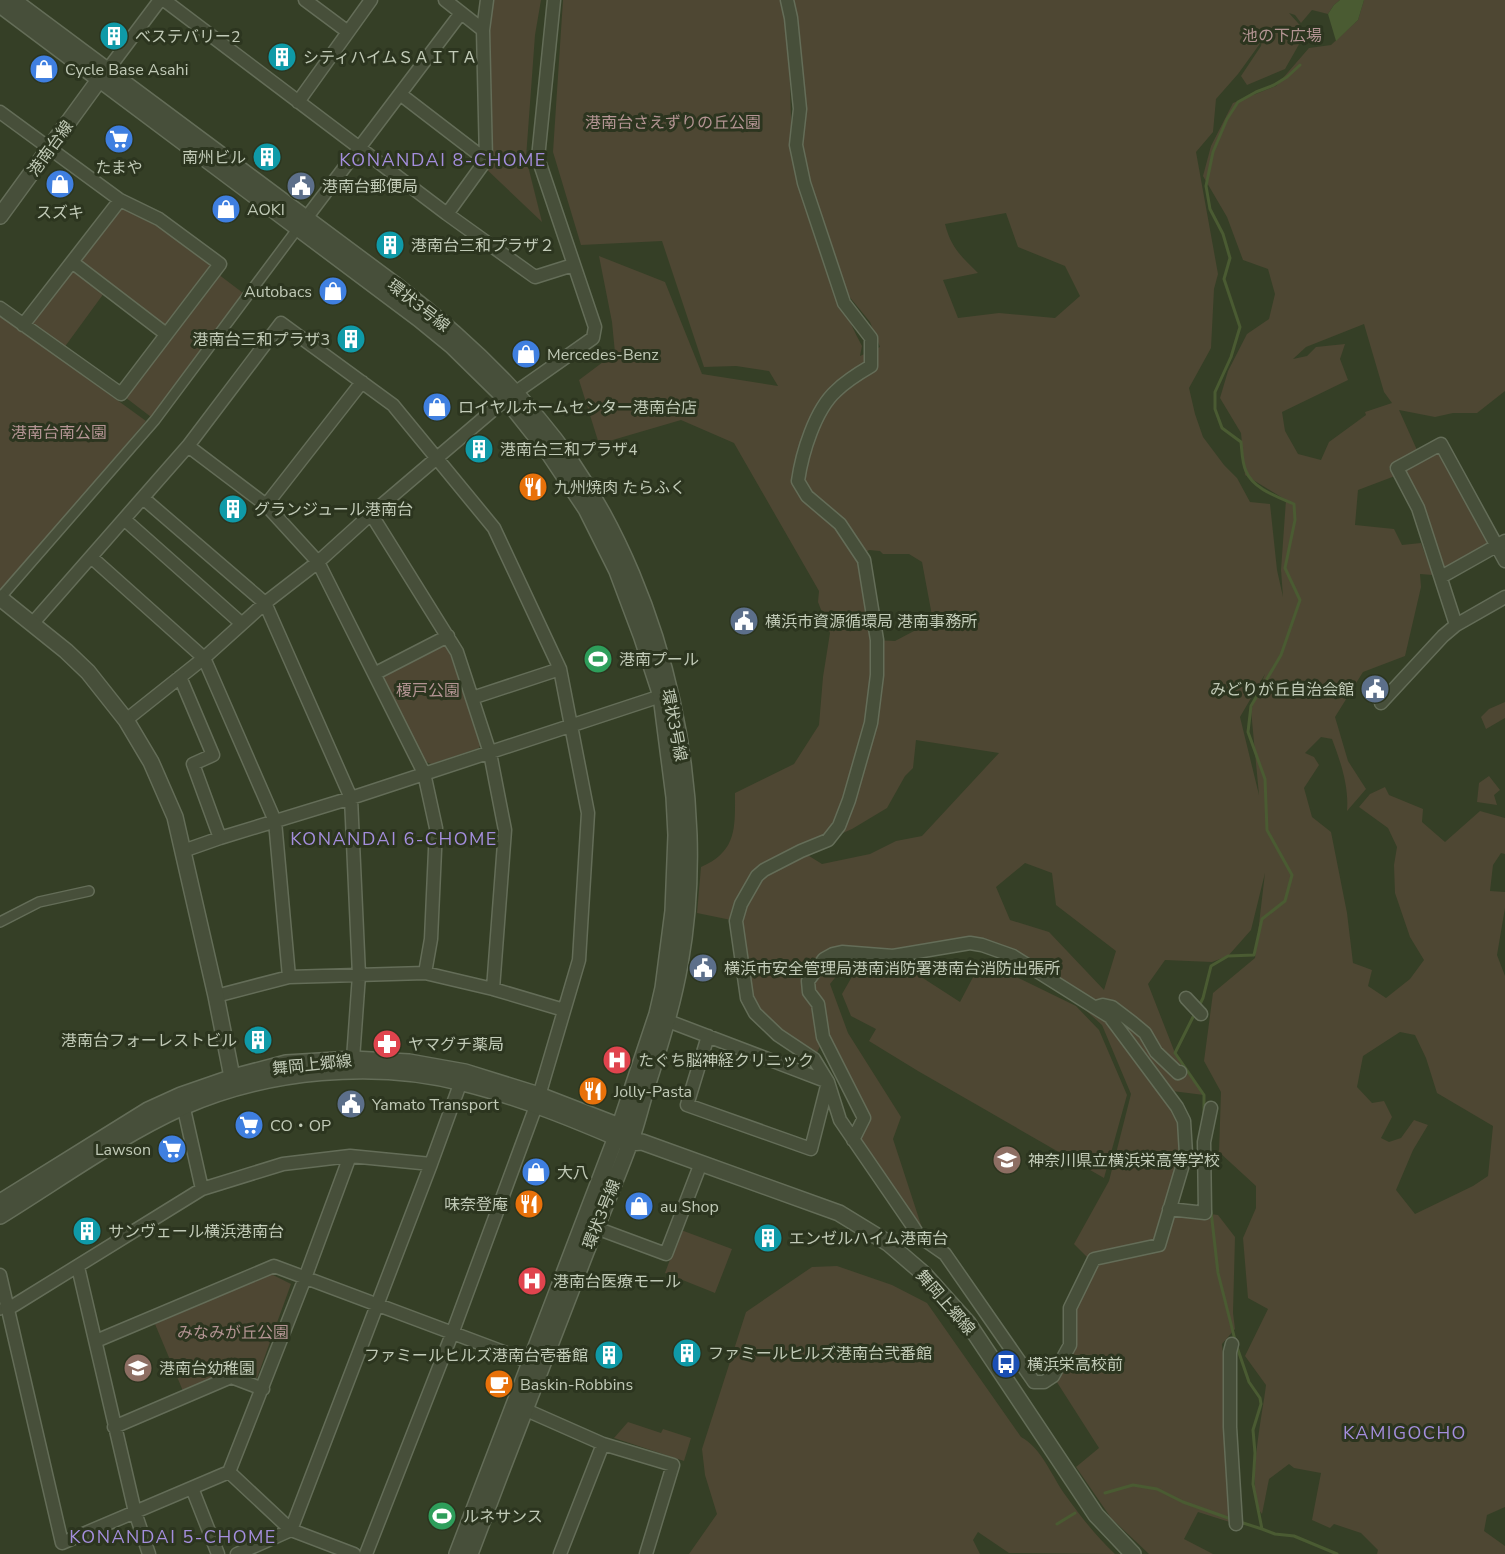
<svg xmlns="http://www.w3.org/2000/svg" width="1505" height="1554" font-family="'Nunito Sans','Noto Sans JP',sans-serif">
  <rect width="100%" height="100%" fill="#353f26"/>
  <path fill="#4e4733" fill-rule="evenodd" d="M487,0h54l-6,35 -9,123 16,64 -60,-57z
    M563,0h218c12,47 7,94 12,142 2,23 10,45 17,67 14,47 29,94 52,137l-2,10 20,-9 -10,-25 -22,-27 -44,-112 -8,-38 4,-36 -5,-61 -8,-48h553l-6,5 -6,9 -16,-4 -11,13 -6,-8 -6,-2 17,19 -21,37 -38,16 -6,-9 20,-30 2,-13 -4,12 -21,29 -22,25 -3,33 -17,20 22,122 -4,15 -3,59 -22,40 6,26 8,23 21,28 13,13 13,24 20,2 7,66 6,27 -2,-27 5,-70 -41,-25 -4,-42 -21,-35 8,-27 19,-37 22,-15 6,-25 -7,-25 -25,-9 -16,-43 -24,-41 8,-30 22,-43 43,-17 33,-38 22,-3 27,-25 6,-20h141v391l-28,22h-24l-18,4 -36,-7 18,40 -28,18 6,8 -37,14 -3,35 39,4 8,16 19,-2 12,32 -13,-1 1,13 -16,69 -42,16 -28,45 13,44 18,28 -19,22c2,-25 -6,-48 -15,-72l-11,-2 -16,16 9,4 5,8 -15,23 8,29 19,15 16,81 6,50 19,7 -4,16 18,12 24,-19 14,-19 -14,-23 -15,-44 -1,-28 3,-18 -9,-19 -29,-21 11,-13 15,-7 4,8 34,14 -1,13 23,20 35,-31 25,7v36l-4,-1 -8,12 -3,26 15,1v16l-8,47 8,21v531l-18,8 -3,16 21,15v8h-128l1,-4 -17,-17 -27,-9 -4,4 -18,-8 9,-47 -27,-5 -5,-4 -20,15 -7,35c-17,-20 1,-102 4,-129l-21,-29 23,-47 -20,-11 -5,-60 13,-30v-22l-37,-34 2,-60 -17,-31 9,-68 42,-35 10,-85 -14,57 -23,26 -16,6 -47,-2 -17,24 27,69 29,42 -40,-5c7,9 17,19 20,31 8,30 -6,60 -14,88l48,6 17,22 -2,76 2,16 -13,15 8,83 6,97 -38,-12 -14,27 29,15h-64l-38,-36 -35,-51 23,-19 -46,-72 17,-31v-37l23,-45 -19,-19 35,-63 22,-87 -29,-69 -31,-28 23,10 -86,-58 -35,-6 -83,13 -51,-3 11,6 -20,25 18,49 53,84 -8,22 30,92 -11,-6 -60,-87 12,-21 -40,-79 -10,21 -36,-24 -31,-37 -11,-77 -39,-8 4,-46c36,-16 34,-39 34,-74l59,-29 25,-39 4,-48 7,-44 -12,-31 1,-11 -85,-148 -53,-23 -82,24 -20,-64 36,-27 -3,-31 -13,-66 66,26 37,92 76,12 -9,-15 -33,-5 -32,1 -42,-126 -81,4 -28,-93zM1006,213l12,34 47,19 15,30 -25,22 -56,-5 -41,5 -15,-38 35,-7c-17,-17 -27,-25 -33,-49zM1364,324l20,68 8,11 -27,9 1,3 -37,27 -8,18 -23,-6 -13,-23 -3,-19 66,-32 -8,-21 5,-15 -29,3 -9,9 -14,3 13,-12zM869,550l11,1 3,3h26l13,8 11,59 -38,20 -22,-1 -14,-83zM1265,674l-14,36 8,85 -19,-78zM916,740l83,13 -77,83 -26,5 -26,13 -48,10 -21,-13 51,-22 35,-21 18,-32 8,-8zM1025,863l27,10 4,32 60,46 -12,39 -55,-58 -39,-12 -14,-33zM1400,1032l15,3 11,23 11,35 56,33 -5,50 -15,10 -58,28 -19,-24 17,-40 15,-25 -14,-5 -13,18 -12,4 -8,-4 11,-21 -8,-16 -12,2 -15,-16 6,-31z
    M120,200l100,64 -6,7 33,25 -92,124 -34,-26 45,-60 -59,-45 -46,63 -38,-27z
    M0,315l146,106 -145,170 -1,-1z
    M1436,453l5,1 47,91 -44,25 -18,-59 -22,-40z
    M442,645h5l34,99 -2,4 -48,16 -5,-2 -42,-84 1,-5z
    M1505,702v16l-19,11 -5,-12 8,-8z
    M1489,776l11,14 -6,5 3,10 -20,-3 2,-19z
    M982,960l94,46 23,24 28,65 -23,83 -186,-107 -49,-30 7,-12 -25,-13 -9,-22 19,-33 32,5 15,11 4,-6 48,31z
    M681,1230l51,19 -17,44 -50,-20z
    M837,1266l55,19 35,18 94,134c21,11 31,40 45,59 15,21 30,40 49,58l-106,-1 -31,-21 -5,8 7,14h-291l28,-40 -12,-39 -3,-26 44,-137 66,-45z
    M271,1274l20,10 -34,94 -25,-7 -49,20 -28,-67z
    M628,1422l33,11 2,-4 28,9 -7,23 -70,-23z"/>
  <path fill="#4a5b32" d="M1340,0h24l-6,20 -22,21 -8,-27 6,-9z"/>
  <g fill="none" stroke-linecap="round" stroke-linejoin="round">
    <path stroke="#4a5b32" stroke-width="3" d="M1198,1008l5,-10 8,-32 17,-10 26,-1 8,-36 23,-18 7,-26 -25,-45 -2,-51 -17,-47 3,-26 30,-51 19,-55 -15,-32 10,-48 -1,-16c-16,-7 -41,-15 -48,-33 -4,-8 -4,-20 -5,-29l-19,-14 -7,-19v-17l16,-35 9,-30 -16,-48 6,-21 -7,-24 -13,-25 -4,-23 7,-34 14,-33 11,-17 18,-10 18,-7 13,-8 13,-12
      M1195,1013l-20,40 29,42v21
      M1211,1211l7,62 17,67
      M1237,1347l12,35 11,16 1,6 -8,26 2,23 -2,31 9,45 13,5 19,2 43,18
      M1105,1493l28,-8 24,4 26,13 48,17
      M1240,1522l22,7
      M1057,1524l18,-11"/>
    <g stroke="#646d58" stroke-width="12">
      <path id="pedestrian" d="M0,598l155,-178 143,-192
        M0,922l39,-20 50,-11
        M0,1310l1,-1"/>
    </g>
    <g stroke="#646d58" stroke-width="15">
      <path id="minor" d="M164,0l283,214 88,63 38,-12
        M305,0l43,32
        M445,0l38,30 4,-30
        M483,30l3,130
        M103,76l57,-76
        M400,94l86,66 -39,54
        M298,102l73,-102
        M0,112l120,88 39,19 61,45 -99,130 -121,-86
        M301,225l160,-212
        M72,262l94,72
        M23,325l97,-125
        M188,446l93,-123 112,82 101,123 66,141 28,144 -9,147 -43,146 -84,228 -86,220
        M143,498l122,105 86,195 8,177 -6,84
        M266,505l52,57 106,211 12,55 -5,111 -6,34
        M371,514l86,138 33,101 15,77 -12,159
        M125,520l116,103
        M91,557l113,101 71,163 14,156
        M1441,577l64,-36
        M32,624l156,-178 78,59 96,-123
        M1456,625l-38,-117 -21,-40 44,-24 64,117
        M376,673l72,-37
        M180,677l33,78 -20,9 27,74
        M472,698l88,-29
        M1381,703l62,-67 13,-11 49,-28
        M126,720l78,-62 61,-55 53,-41 53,-48 135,-115 87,-61 2,-11 -57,-169 16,-158
        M183,851l37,-13 131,-40 316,-104
        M216,996l73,-19 136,-4 68,16 71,21
        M1186,998l15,16
        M1096,1007l7,-2 9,2 21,16 12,10 11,19 22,21 2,-1
        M660,1017l8,4 160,61 12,38 72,105 7,11 26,18 89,128h10l9,-6 17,-31v-37l24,-49 65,-14 27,-91 -2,-33 -7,-14 -67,-90 -97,-61 -31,-11 -12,-2 -77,13 -51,-4 -9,2 -9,5 -16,22 1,11 9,12 5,33 41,81 -11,22
        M708,1036l-21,69 124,44 17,-67 -14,-23 -36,-24 -23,-22 -8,-15 -11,-77 5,-17 16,-28 7,-6 37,-19 27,-11 11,-14 10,-26 22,-77 6,-48v-35l-13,-80 -24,-36 -33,-28 -9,-15c4,-28 17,-71 38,-90 10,-10 23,-18 35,-25v-28l-27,-35 -40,-120 -8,-38 4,-36 -9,-91 -4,-18
        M182,1100l20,89
        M1169,1209l36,4 -1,-71 7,-34
        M596,1228l70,26 35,-91
        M78,1267l57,245 14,42
        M0,1275l62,268 167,-71 62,58 63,24
        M8,1309l194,-120 81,-25 67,-8 81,8 32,-88
        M96,1341l178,-75 264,99
        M1232,1344l-2,8v75l6,97
        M517,1406l86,38 70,21 -27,89
        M114,1427l117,-50 32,12
        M229,1472l76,-194 45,-122
        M192,1488l26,66
        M237,1554l54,-24 140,-366
        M560,1554l43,-110"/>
    </g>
    <g stroke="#646d58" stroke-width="18">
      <path id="tertiary" d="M13,0l384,286c65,50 125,106 173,174 96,140 140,337 110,504 -7,40 -19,78 -31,116 -6,18 -10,36 -16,54 -14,40 -31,79 -47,118 -39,100 -78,201 -116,302
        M0,5l419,314 33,27 54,53 42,53 38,57 31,62 24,64 20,61 13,101 2,38 -3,76 -10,77 -6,26 -41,123 -159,417
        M0,216l99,-136
        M0,598l66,53 22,21 38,48 25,42 24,55 41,179 18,91
        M0,1202l148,-92 33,-15 52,-18 53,-14 67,-4 56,3 56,10 74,23 88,34
        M0,1216c60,-37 119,-80 183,-109 83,-37 192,-47 280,-24 57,14 113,37 166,60l13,-1 197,71 49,30 36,31 44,49 128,192 37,39"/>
    </g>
    <use href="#pedestrian" stroke="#474f3a" stroke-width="9"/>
    <use href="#minor" stroke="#474f3a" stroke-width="12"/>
    <use href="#tertiary" stroke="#474f3a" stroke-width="15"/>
  </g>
  <defs>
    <g id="building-disc" transform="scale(1.5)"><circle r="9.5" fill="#0f9aa8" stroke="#2c351f"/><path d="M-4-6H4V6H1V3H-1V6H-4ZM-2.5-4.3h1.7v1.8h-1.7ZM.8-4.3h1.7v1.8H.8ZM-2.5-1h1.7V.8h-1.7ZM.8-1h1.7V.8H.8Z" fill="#fff"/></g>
    <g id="shop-disc" transform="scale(1.5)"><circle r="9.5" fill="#3f7fe0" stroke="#2c351f"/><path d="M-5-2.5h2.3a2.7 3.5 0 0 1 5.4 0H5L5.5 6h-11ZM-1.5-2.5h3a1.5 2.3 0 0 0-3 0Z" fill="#fff"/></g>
    <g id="supermarket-disc" transform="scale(1.5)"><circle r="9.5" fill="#3f7fe0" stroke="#2c351f"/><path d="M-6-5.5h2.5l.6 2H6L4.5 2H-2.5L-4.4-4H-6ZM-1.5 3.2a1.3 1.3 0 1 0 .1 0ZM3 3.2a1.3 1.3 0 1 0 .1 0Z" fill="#fff"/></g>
    <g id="civic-disc" transform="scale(1.5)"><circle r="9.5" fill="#5c6f8a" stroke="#2c351f"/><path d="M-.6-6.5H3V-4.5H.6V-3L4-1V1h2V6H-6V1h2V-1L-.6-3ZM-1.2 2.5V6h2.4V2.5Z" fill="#fff"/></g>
    <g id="restaurant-disc" transform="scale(1.5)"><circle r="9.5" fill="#e8710a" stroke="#2c351f"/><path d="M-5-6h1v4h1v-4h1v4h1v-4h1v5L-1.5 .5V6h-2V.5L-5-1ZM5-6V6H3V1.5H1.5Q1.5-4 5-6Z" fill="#fff"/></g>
    <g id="stadium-disc" transform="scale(1.5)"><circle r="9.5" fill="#2e9e5b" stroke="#2c351f"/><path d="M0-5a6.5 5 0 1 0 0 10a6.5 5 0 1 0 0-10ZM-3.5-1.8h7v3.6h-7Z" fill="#fff"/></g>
    <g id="pharmacy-disc" transform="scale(1.5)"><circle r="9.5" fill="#e0444e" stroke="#2c351f"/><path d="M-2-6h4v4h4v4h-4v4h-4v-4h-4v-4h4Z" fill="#fff"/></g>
    <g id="hospital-disc" transform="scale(1.5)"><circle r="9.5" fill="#e0444e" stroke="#2c351f"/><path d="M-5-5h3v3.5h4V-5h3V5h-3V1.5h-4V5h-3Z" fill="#fff"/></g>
    <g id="school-disc" transform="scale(1.5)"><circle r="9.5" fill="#8d6e63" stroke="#2c351f"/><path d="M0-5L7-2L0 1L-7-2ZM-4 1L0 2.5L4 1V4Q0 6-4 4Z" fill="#fff"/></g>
    <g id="bus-disc" transform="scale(1.5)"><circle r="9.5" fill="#1a4fb4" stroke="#2c351f"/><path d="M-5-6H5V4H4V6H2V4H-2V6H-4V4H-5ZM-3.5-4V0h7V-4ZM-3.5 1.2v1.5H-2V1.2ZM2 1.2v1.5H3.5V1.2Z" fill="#fff"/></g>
    <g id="cafe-disc" transform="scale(1.5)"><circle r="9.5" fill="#e8710a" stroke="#2c351f"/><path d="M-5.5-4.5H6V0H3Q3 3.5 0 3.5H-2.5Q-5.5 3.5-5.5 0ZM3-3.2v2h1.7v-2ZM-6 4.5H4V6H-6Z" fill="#fff"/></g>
  </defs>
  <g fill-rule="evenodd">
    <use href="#building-disc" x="114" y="36"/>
    <use href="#building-disc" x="282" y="57"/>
    <use href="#shop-disc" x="44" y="69"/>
    <use href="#supermarket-disc" x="119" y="139"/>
    <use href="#building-disc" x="267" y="157"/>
    <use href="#shop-disc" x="60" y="184"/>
    <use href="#civic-disc" x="301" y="186"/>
    <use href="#shop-disc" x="226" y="209"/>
    <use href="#building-disc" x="390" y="245"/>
    <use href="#shop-disc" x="333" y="291"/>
    <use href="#building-disc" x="351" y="339"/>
    <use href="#shop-disc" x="526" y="354"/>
    <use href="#shop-disc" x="437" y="407"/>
    <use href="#building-disc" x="479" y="449"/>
    <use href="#restaurant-disc" x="533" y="487"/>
    <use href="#building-disc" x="233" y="509"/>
    <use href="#civic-disc" x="744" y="621"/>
    <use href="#stadium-disc" x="598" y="659"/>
    <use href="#civic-disc" x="1375" y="689"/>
    <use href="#civic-disc" x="703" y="968"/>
    <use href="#building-disc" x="258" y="1040"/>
    <use href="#pharmacy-disc" x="387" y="1044"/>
    <use href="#hospital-disc" x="617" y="1060"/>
    <use href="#restaurant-disc" x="593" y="1091"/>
    <use href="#civic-disc" x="351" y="1104"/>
    <use href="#supermarket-disc" x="249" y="1125"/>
    <use href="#supermarket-disc" x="172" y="1149"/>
    <use href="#school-disc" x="1007" y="1160"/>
    <use href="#shop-disc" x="536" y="1172"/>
    <use href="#restaurant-disc" x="529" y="1204"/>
    <use href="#shop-disc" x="639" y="1206"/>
    <use href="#building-disc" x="87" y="1231"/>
    <use href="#building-disc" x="768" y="1238"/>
    <use href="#hospital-disc" x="532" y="1281"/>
    <use href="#building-disc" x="687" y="1353"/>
    <use href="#building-disc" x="609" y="1355"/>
    <use href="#bus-disc" x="1006" y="1364"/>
    <use href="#school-disc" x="138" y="1368"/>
    <use href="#cafe-disc" x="499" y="1384"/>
    <use href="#stadium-disc" x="442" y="1516"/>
  </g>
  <g text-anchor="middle" stroke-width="6" stroke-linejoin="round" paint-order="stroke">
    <g font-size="16" fill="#b39493" stroke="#2c351f">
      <text x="1282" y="41">池の下広場</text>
      <text x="673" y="128">港南台さえずりの丘公園</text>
      <text x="59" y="438">港南台南公園</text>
      <text x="428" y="696">榎戸公園</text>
      <text x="233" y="1338">みなみが丘公園</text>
    </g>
    <g font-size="16" fill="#c1cab7" stroke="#2c351f" text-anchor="start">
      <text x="135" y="42">べステバリー2</text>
      <text x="303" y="63">シティハイムＳＡＩＴＡ</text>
      <text x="65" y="75">Cycle Base Asahi</text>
      <text x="246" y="163" text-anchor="end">南州ビル</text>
      <text x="119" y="173" text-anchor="middle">たまや</text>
      <text x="322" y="192">港南台郵便局</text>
      <text x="247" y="215">AOKI</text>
      <text x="60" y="218" text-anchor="middle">スズキ</text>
      <text x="411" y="251">港南台三和プラザ２</text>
      <text x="312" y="297" text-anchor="end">Autobacs</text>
      <text x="330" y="345" text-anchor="end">港南台三和プラザ3</text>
      <text x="547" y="360">Mercedes-Benz</text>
      <text x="458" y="413">ロイヤルホームセンター港南台店</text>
      <text x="500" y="455">港南台三和プラザ4</text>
      <text x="554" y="493">九州焼肉 たらふく</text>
      <text x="254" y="515">グランジュール港南台</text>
      <text x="765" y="627">横浜市資源循環局 港南事務所</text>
      <text x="619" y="665">港南プール</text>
      <text x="1354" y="695" text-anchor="end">みどりが丘自治会館</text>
      <text x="724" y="974">横浜市安全管理局港南消防署港南台消防出張所</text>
      <text x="237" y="1046" text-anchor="end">港南台フォーレストビル</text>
      <text x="408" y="1050">ヤマグチ薬局</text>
      <text x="638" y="1066">たぐち脳神経クリニック</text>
      <text x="614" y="1097">Jolly-Pasta</text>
      <text x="372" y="1110">Yamato Transport</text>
      <text x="270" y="1131">CO・OP</text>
      <text x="151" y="1155" text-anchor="end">Lawson</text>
      <text x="1028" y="1166">神奈川県立横浜栄高等学校</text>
      <text x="557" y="1178">大八</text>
      <text x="508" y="1210" text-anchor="end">味奈登庵</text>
      <text x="660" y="1212">au Shop</text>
      <text x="108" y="1237">サンヴェール横浜港南台</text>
      <text x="789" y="1244">エンゼルハイム港南台</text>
      <text x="553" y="1287">港南台医療モール</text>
      <text x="708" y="1359">ファミールヒルズ港南台弐番館</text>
      <text x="588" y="1361" text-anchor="end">ファミールヒルズ港南台壱番館</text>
      <text x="1027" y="1370">横浜栄高校前</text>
      <text x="159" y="1374">港南台幼稚園</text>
      <text x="520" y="1390">Baskin-Robbins</text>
      <text x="463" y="1522">ルネサンス</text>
    </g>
    <g font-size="16" fill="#c1cab7" stroke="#2c351f">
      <text transform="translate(50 148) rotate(-54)" y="6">港南台線</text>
      <text transform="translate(419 305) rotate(38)" y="6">環状3号線</text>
      <text transform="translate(675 725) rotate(79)" y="6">環状3号線</text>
      <text transform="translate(312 1064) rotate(-6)" y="6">舞岡上郷線</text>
      <text transform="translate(601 1214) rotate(-68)" y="6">環状3号線</text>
      <text transform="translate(946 1302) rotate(49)" y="6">舞岡上郷線</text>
    </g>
    <g font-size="18" letter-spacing="1.5" fill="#a48edd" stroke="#2c351f">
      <text x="443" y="166">KONANDAI 8-CHOME</text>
      <text x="394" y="845">KONANDAI 6-CHOME</text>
      <text x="1405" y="1439">KAMIGOCHO</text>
      <text x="173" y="1543">KONANDAI 5-CHOME</text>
    </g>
  </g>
</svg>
